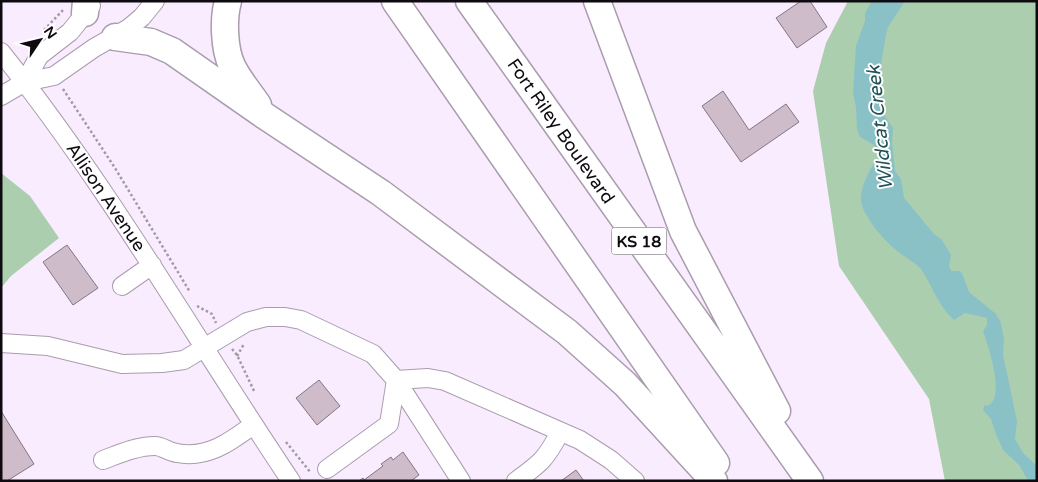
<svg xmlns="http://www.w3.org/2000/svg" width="1038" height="482" font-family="'Varela Round',sans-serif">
  <rect width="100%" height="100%" fill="#f9ecfe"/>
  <path fill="#abceae" d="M848,1h189v480h-92l-16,-82 -90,-133 -26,-175 13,-48z
    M1,173l29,23 29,42 -48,38 -10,12z"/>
  <path fill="#89c1c7" d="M872,1h33l-17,26 -2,8 -5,29 3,51 9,13 -1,14 3,29 6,8 3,19 30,36 8,6 9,15 -2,11 2,5h8l3,2 7,19 27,22 5,9 3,17 -1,15 14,66 -2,18 8,14 14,13v15h-9l-8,-15 -17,-16 -7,-16 -5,-15 -8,-9 1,-4 1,-1 3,1c18,-10 0,-60 -5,-75l4,-6v-7l-22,-5 -11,7 -2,-2c-15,-14 -20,-33 -31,-49 -5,-6 -15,-11 -21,-16 -13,-9 -37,-36 -39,-52 -1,-10 5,-24 10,-33 4,-6 8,-9 8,-16l-5,-7 -14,-8 -3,-8 -1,-22 -3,-14 3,-47 9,-25v-8z"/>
  <path fill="#cfbccb" stroke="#857582" d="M801,1h9l17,26 -30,21 -21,-30z
    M723,91l26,39 37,-26 13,18 -58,40 -39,-56z
    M67,245l31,43 -25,17 -30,-43z
    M319,380l21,26 -23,19 -21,-27z
    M1,411l33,53 -27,17h-6z
    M403,452l16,23 -8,6h-52l4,-3 1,2 19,-14 -2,-2 10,-7 2,3z
    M576,470l8,11h-23z"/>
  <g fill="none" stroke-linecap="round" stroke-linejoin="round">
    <g stroke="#a99cad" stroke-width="20">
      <path id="minor" d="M1,52c108,135 193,285 290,429
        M25,82l14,-26 31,-24 21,-26
        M1,96l24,-14 29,-6 40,-28 35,-20 13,-11 13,-16
        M122,286l30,-21
        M1,343l47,3 74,18 40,-1 22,-3 63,-38 19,-5h19l16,3 72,34 23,26 65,101
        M396,380l32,-2 17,3 135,59 31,20 24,21
        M103,460c16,-6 34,-14 52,-14 7,0 14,6 22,7 30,6 53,-11 76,-28
        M327,469l62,-45 7,-44
        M516,481c25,-18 30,-22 44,-49"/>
    </g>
    <g stroke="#a99cad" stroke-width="29">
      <path id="highway" d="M228,1c-5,18 -4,48 4,65 6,13 18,27 26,39
        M395,1l321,462
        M469,1l341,480
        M597,1l86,230 94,180
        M85,13l1,-12
        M115,37l36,5 21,9 93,65 116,77 186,139 58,52 89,97"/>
    </g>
    <path stroke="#a299a6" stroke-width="2.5" stroke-dasharray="2.5 2.5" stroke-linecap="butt" d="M44,30l20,-21
      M63,89l52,79 75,124
      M197,306l15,8 4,9
      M232,349l5,6 18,38
      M237,356l7,-12
      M286,442l25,31"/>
    <use href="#minor" stroke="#fff" stroke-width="18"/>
    <use href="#highway" stroke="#fff" stroke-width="26"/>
  </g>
  <g text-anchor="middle" stroke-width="4" stroke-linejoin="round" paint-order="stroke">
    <rect fill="#fefefe" stroke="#565357" stroke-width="1" x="611.5" y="227.5" width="55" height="27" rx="4"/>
    <g font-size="16" font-weight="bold" fill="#0e0a10">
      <text x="639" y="247">KS 18</text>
    </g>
    <g font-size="18" fill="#0e0a10" stroke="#fefefe">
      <text transform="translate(561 131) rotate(55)" y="6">Fort Riley Boulevard</text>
      <text transform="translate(106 197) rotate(56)" y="6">Allison Avenue</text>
    </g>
    <g font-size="19" font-style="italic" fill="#215257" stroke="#fefefe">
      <text transform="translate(879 128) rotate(-96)" y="7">Wildcat Creek</text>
    </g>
  </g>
  <rect width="1038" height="482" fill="none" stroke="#0e0a10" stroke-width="5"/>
  <g transform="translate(40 40) rotate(55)" stroke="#fefefe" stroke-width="4" paint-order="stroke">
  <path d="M0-4L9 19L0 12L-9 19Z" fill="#0e0a10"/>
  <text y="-8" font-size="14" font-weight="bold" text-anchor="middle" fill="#0e0a10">N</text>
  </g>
</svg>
